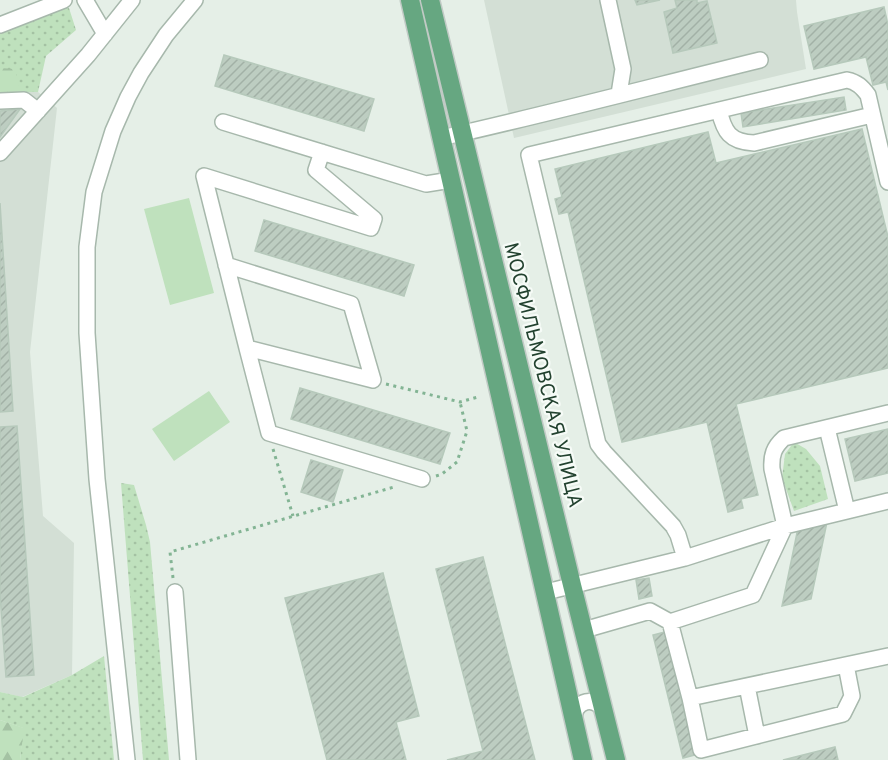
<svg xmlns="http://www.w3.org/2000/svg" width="888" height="760" font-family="Overpass,sans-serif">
  <defs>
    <pattern id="grass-dots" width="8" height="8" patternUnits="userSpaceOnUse" patternTransform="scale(1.5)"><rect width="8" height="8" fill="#bfe1bd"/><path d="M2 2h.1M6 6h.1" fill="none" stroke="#a4c2a3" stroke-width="1.8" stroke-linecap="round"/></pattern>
    <pattern id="forest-firs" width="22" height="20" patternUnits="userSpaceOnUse" patternTransform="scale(1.5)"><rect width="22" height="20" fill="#bfe1bd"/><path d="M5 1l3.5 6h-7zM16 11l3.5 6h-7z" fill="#a4c2a3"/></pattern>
    <pattern id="building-hatch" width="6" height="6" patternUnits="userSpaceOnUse" patternTransform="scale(1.5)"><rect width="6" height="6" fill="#bdcdc1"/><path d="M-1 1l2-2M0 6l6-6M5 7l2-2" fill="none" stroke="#a2b1a6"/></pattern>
  </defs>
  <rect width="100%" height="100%" fill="#e5efe7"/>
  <path fill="#d3dfd5" d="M484,0h312l1,12 9,57 -292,69z
    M0,92h38l19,16 -27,244 13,164 31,27 -2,132 -50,22 -22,-5z"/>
  <path fill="url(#grass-dots)" d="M64,5l5,3 7,22 -30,26 -8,36h-38v-61z
    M794,442l12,7 14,17 8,33 -34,12 -12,-33 3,-24z
    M121,483l13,2 12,40 4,17 19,218h-26z
    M104,656l10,104h-94l3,-32 -23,-8v-28l23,5 49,-22z"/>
  <path fill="url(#forest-firs)" d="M0,68l15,1 5,23h-20z
    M0,720l24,8 -4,32h-20z"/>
  <path fill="#bfe1bd" d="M189,198l25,95 -44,12 -26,-96z
    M209,391l21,31 -56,39 -22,-32z"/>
  <path fill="url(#building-hatch)" stroke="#b6c9bb" stroke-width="1.5" d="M635,0h25l-23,5z
    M675,0h22v3l10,-2 10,42 -44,10 -9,-41 13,-4z
    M884,7l4,18v65l-2,-8 -13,3 -7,-28 -52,12 -10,-43z
    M224,55l150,44 -10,32 -149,-45z
    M844,97l2,13 -103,17 -2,-14z
    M20,109l-20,28v-26z
    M862,129l26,108v131l-152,36 22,91 -17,4 2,9 -15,4 -21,-90 -85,20 -54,-230 -9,2 -4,-15 7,-2 -7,-28 153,-37 8,31z
    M0,203l13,208 -13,1z
    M264,220l150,45 -10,31 -149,-45z
    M300,388l150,45 -10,31 -149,-45z
    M17,426l17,249 -28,2 -6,-83v-167z
    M888,429v44l-33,8 -10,-42z
    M311,460l32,10 -10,32 -32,-10z
    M827,522l-16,77 -29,7 16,-78z
    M483,557l52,203h-88l36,-9 -47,-182z
    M383,573l36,143 -23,6 10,38h-79l-42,-162z
    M649,578l3,18 -13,3 -3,-19z
    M665,632l30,123 -12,3 -30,-123z
    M835,747l3,13h-55z"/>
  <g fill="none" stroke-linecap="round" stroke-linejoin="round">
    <g stroke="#a7b8ac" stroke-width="18">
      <path id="minor" d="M85,0l20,34
        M608,0l15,69 -4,25
        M0,25l64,-25
        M0,101l24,-1 14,11
        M719,110c5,22 11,32 35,33l118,-28
        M223,122l203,62 25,-4
        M441,138c107,-24 213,-52 319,-78
        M0,153l88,-98 44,-55
        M226,265l125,39 22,76 -126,-32 -43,-172 167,52 3,-9 -58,-49 6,-18
        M247,348l22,85 153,46
        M847,511l41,-10
        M685,558l-7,-23 -5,-9 -69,-74 -6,-8 -69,-289 318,-75c10,2 15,7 21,15l20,87
        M175,592l13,168
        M546,592l139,-34 100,-32 62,-15 -20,-83
        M584,630l66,-19 20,11
        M846,665l6,31 -9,18 -142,36 -11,-52 198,-42
        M747,686l10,50
        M690,698l-20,-76 83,-27 32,-69 -13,-57c-1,-14 2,-22 12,-31l104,-25
        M574,720c0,-21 22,-25 31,-7
        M127,760l-30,-281 -10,-146v-86l7,-55 19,-61 15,-34 13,-24 25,-38 29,-35"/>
    </g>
    <g stroke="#c1cac5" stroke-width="21">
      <path id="major" d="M410,0l173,760
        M430,0l142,585 44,175"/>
    </g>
    <path stroke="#83b494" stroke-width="3" stroke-dasharray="3 4.5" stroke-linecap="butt" d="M386,384l74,18 18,-5
      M273,449l20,67
      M436,476l6,-2 15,-12 10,-31 -7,-29
      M173,578l-3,-26 224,-65"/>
    <use href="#minor" stroke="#fff" stroke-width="15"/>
    <use href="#major" stroke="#66a781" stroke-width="18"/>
  </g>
  <g text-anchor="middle" stroke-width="4.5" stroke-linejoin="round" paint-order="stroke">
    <g font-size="20" fill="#22422f" stroke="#f6fbf7">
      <text transform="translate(544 375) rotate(76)" y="7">МОСФИЛЬМОВСКАЯ УЛИЦА</text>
    </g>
  </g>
</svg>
